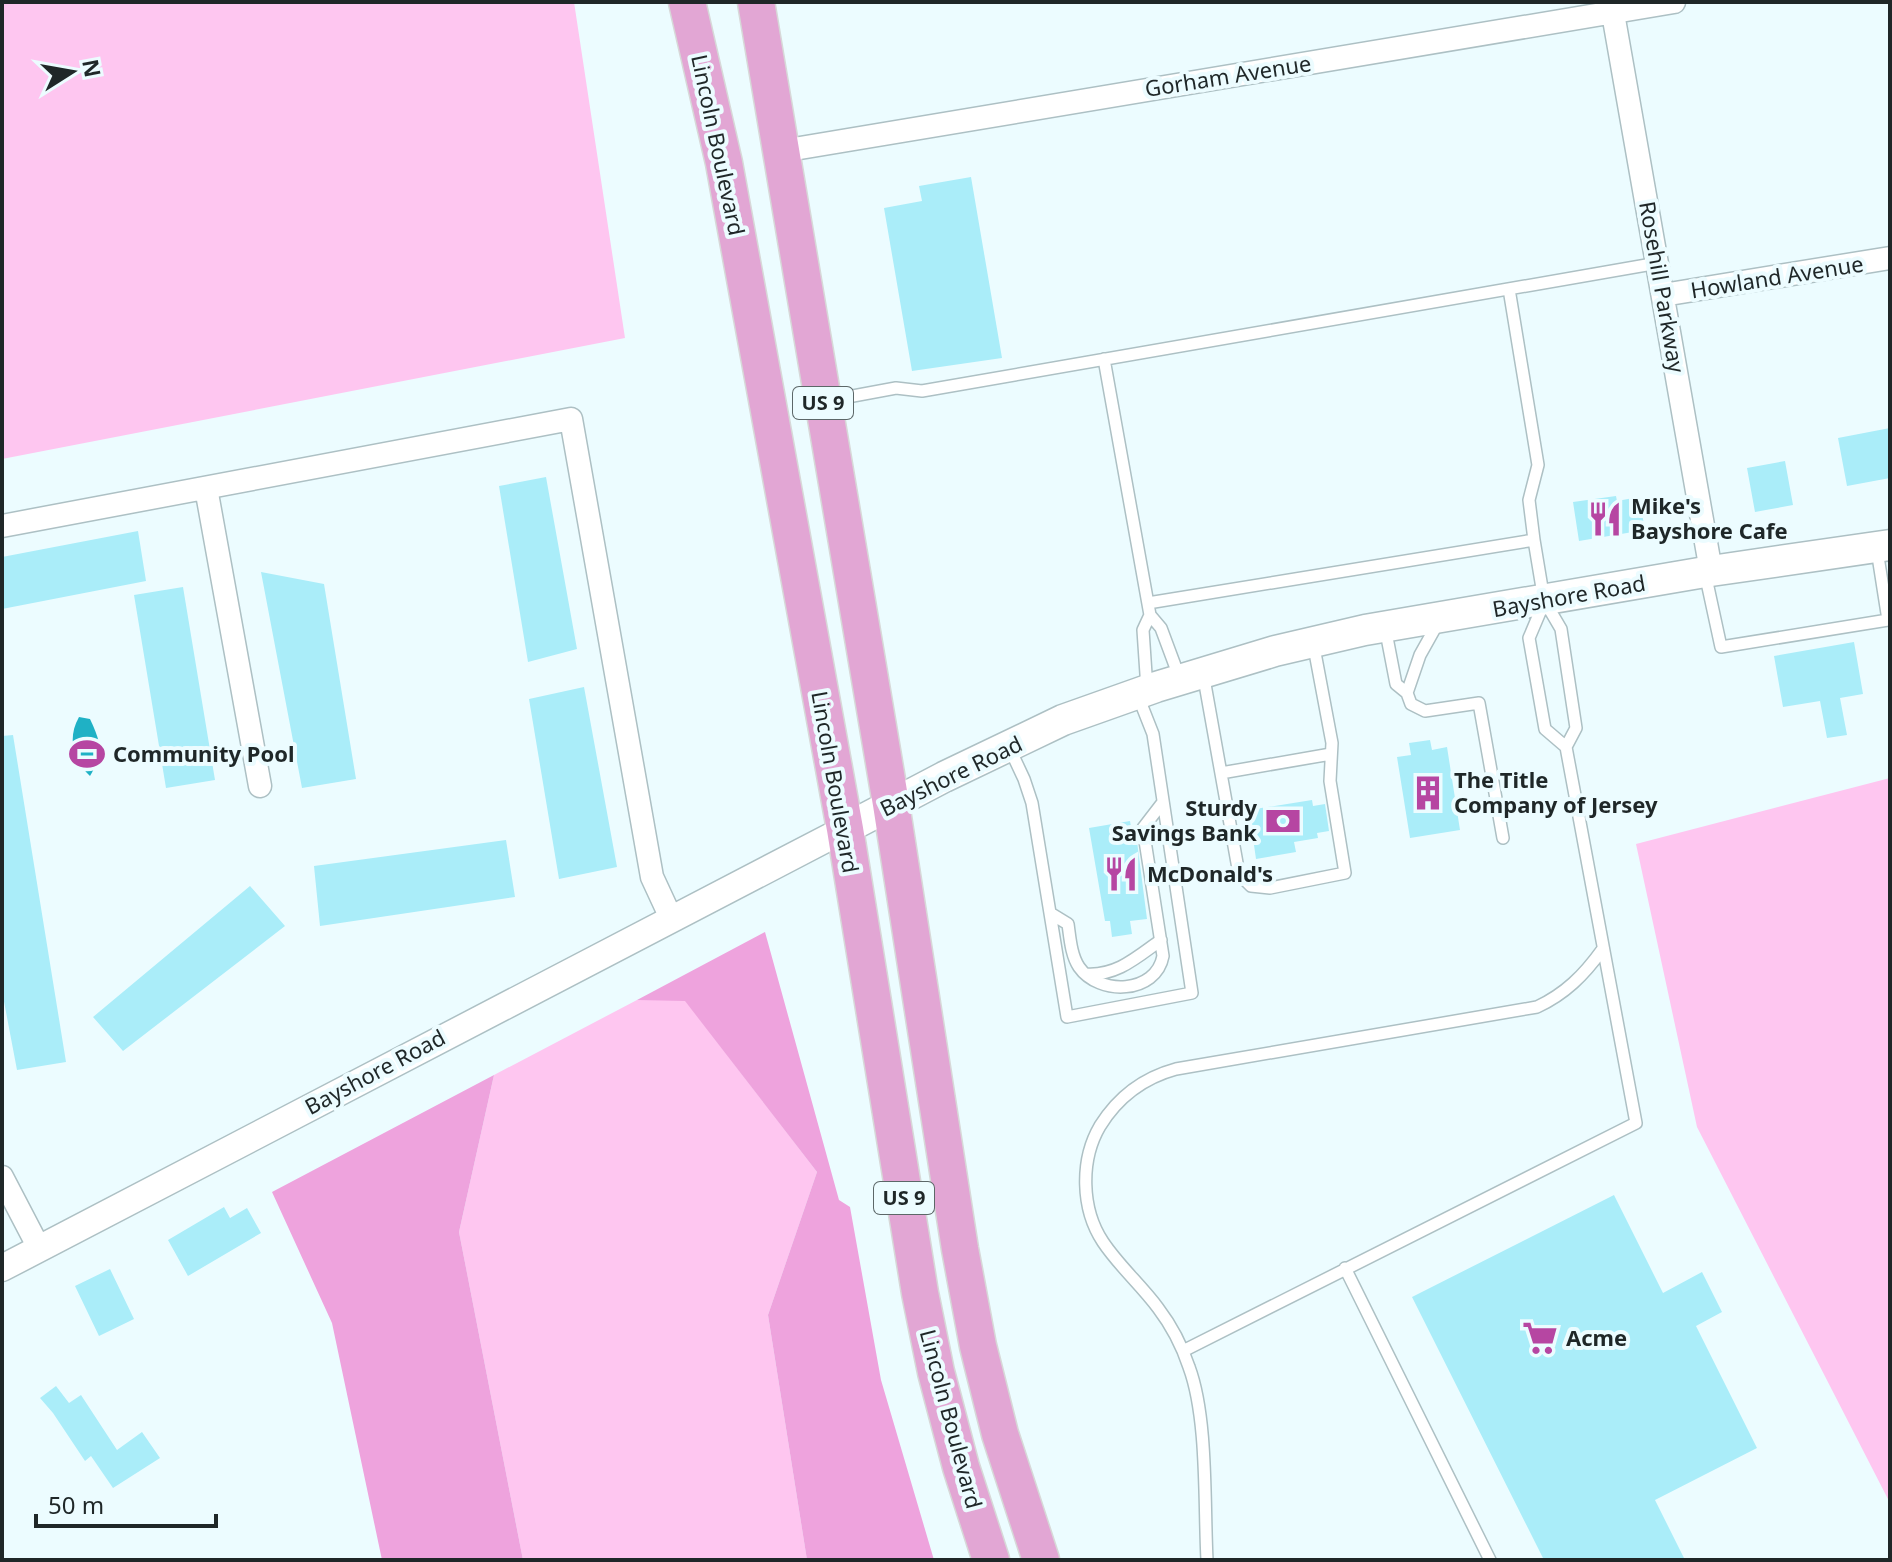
<svg xmlns="http://www.w3.org/2000/svg" width="1892" height="1562" font-family="'Noto Sans',sans-serif">
  <rect width="100%" height="100%" fill="#ecfcff"/>
  <path fill="#fec6f0" d="M2,2h572l51,336 -623,121z
    M1890,778v725l-193,-376 -61,-283z
    M637,1000h48l132,172 -49,143 39,245h-284l-64,-328 35,-157z"/>
  <path fill="#eea3dd" d="M765,932l74,268 11,7 31,173 53,180h-127l-39,-245 49,-143 -132,-171 -48,-1z
    M494,1075l-35,157 64,328h-141l-50,-237 -60,-131z"/>
  <path fill="#1fb1c5" d="M79,717l11,2c11,24 14,33 0,57 -17,-16 -23,-38 -11,-59z"/>
  <path fill="#aaedf9" d="M971,177l31,181 -90,13 -28,-163 38,-7 -3,-15z
    M1890,428v50l-43,8 -9,-48z
    M1785,461l8,44 -38,7 -8,-44z
    M546,477l31,172 -49,13 -29,-176z
    M1616,496l1,5 22,-4 6,33 -66,11 -6,-39z
    M138,531l8,50 -144,28v-52z
    M261,572l63,12 32,195 -54,9z
    M183,587l32,193 -49,8 -32,-193z
    M1854,642l9,52 -23,4 7,37 -20,3 -7,-37 -37,6 -9,-51z
    M584,687l33,180 -58,12 -30,-180z
    M13,735l53,327 -49,8 -15,-79v-255z
    M1430,740l2,10 15,-3 13,83 -50,8 -13,-81 14,-2 -2,-12z
    M1312,800l1,6 12,-2 4,27 -12,2 1,5 -24,4 2,10 -40,7 -7,-49z
    M1130,821l1,6 4,-1 12,93 -17,2 2,13 -20,3 -2,-16h-5l-16,-93z
    M506,840l9,57 -195,29 -6,-60z
    M250,886l35,40 -162,125 -30,-34z
    M1614,1195l49,98 39,-21 20,40 -26,14 61,122 -102,52 30,60h-141l-132,-263z
    M224,1207l6,11 17,-10 14,25 -73,43 -20,-36z
    M110,1269l24,50 -35,17 -24,-50z
    M56,1386l13,17 12,-8 36,55 25,-18 18,26 -47,30 -22,-32 -6,5 -32,-48 -13,-15z"/>
  <g fill="none" stroke-linecap="round" stroke-linejoin="round">
    <g stroke="#adc0c4" stroke-width="14">
      <path id="service" d="M1104,359l46,256 11,13 19,51
        M826,401l70,-13 26,3 736,-128
        M1705,573l16,74 167,-27 -11,-70
        M1148,603l386,-63
        M1543,605l-14,33 16,91 21,18
        M1385,627l11,57 11,9 4,11 14,7 54,-8 24,135
        M1203,673l36,201 12,12 19,2 75,-15 -15,-92 2,-38 -19,-101
        M1147,689l-4,-59 7,-15
        M1407,693l13,-38 19,-34
        M1009,747l15,32 8,24 35,214 125,-24 -39,-259 -15,-38
        M1221,773l110,-19
        M1050,913l18,11c2,14 3,31 11,43 20,29 77,27 84,-11l-20,-128 20,-26
        M1086,974c31,2 51,-17 75,-34
        M1345,1268l145,292
        M1183,1351l453,-228 -70,-376 10,-19 -15,-99 -17,-29 -10,-60 -5,-40 9,-35 -29,-176
        M1207,1560c-3,-56 1,-142 -18,-193 -7,-21 -18,-42 -31,-59 -17,-23 -39,-42 -55,-66 -22,-33 -23,-82 -3,-116 18,-29 43,-48 76,-57l361,-62c28,-13 47,-32 65,-57"/>
    </g>
    <g stroke="#adc0c4" stroke-width="25">
      <path id="minor" d="M1611,2l100,569
        M782,151l892,-149
        M1663,295l227,-37
        M206,488l54,298
        M2,526l569,-107 81,458 19,41
        M2,1177l37,71"/>
    </g>
    <g stroke="#adc0c4" stroke-width="29">
      <path id="tertiary" d="M2,1268l843,-439"/>
    </g>
    <g stroke="#adc0c4" stroke-width="33">
      <path id="secondary" d="M845,829l99,-52 119,-57 93,-33 119,-36 90,-21 346,-59 179,-26"/>
    </g>
    <g stroke="#d7d8d8" stroke-width="39">
      <path id="trunk" d="M687,2l37,161 121,666 75,464 16,79 25,95 30,93
        M756,2l135,802 69,445 18,97 22,88 41,126"/>
    </g>
    <use href="#service" stroke="#fff" stroke-width="11"/>
    <use href="#minor" stroke="#fff" stroke-width="22"/>
    <use href="#tertiary" stroke="#fff" stroke-width="26"/>
    <use href="#secondary" stroke="#fff" stroke-width="30"/>
    <use href="#trunk" stroke="#e2a6d4" stroke-width="36"/>
  </g>
  <defs>
    <g id="restaurant-bare" transform="scale(2.76)"><path d="M-5-6h1v4h1v-4h1v4h1v-4h1v5L-1.5 .5V6h-2V.5L-5-1ZM5-6V6H3V1.5H1.5Q1.5-4 5-6Z" fill="#b646a2" stroke="#ecfcff" stroke-width="2.5" paint-order="stroke"/></g>
    <g id="stadium-bare" transform="scale(2.76)"><path d="M0-5a6.5 5 0 1 0 0 10a6.5 5 0 1 0 0-10ZM-3.5-1.8h7v3.6h-7Z" fill="#b646a2" stroke="#ecfcff" stroke-width="2.5" paint-order="stroke"/></g>
    <g id="building-bare" transform="scale(2.76)"><path d="M-4-6H4V6H1V3H-1V6H-4ZM-2.5-4.3h1.7v1.8h-1.7ZM.8-4.3h1.7v1.8H.8ZM-2.5-1h1.7V.8h-1.7ZM.8-1h1.7V.8H.8Z" fill="#b646a2" stroke="#ecfcff" stroke-width="2.5" paint-order="stroke"/></g>
    <g id="bank-bare" transform="scale(2.76)"><path d="M-6-4H6V4H-6ZM0-2.3a2.3 2.3 0 1 0 0 4.6a2.3 2.3 0 1 0 0-4.6Z" fill="#b646a2" stroke="#ecfcff" stroke-width="2.5" paint-order="stroke"/></g>
    <g id="supermarket-bare" transform="scale(2.76)"><path d="M-6-5.5h2.5l.6 2H6L4.5 2H-2.5L-4.4-4H-6ZM-1.5 3.2a1.3 1.3 0 1 0 .1 0ZM3 3.2a1.3 1.3 0 1 0 .1 0Z" fill="#b646a2" stroke="#ecfcff" stroke-width="2.5" paint-order="stroke"/></g>
  </defs>
  <g fill-rule="evenodd">
    <use href="#restaurant-bare" x="1605" y="519"/>
    <use href="#stadium-bare" x="87" y="754"/>
    <use href="#building-bare" x="1428" y="793"/>
    <use href="#bank-bare" x="1283" y="821"/>
    <use href="#restaurant-bare" x="1121" y="874"/>
    <use href="#supermarket-bare" x="1540" y="1338"/>
  </g>
  <g text-anchor="middle" stroke-width="8" stroke-linejoin="round" paint-order="stroke">
    <g fill="#ecfcff" stroke="#5c6768" stroke-width="2">
      <rect x="793" y="387" width="60" height="32" rx="6"/>
      <rect x="874" y="1182" width="60" height="32" rx="6"/>
    </g>
    <g font-size="20" font-weight="bold" fill="#1f2728">
      <text x="823" y="410">US 9</text>
      <text x="904" y="1205">US 9</text>
    </g>
    <g font-size="22" fill="#1f2728" stroke="#ecfcff">
      <text transform="translate(1228 76) rotate(-9)" y="8">Gorham Avenue</text>
      <text transform="translate(718 145) rotate(78)" y="8">Lincoln Boulevard</text>
      <text transform="translate(1777 277) rotate(-9)" y="8">Howland Avenue</text>
      <text transform="translate(1662 287) rotate(80)" y="8">Rosehill Parkway</text>
      <text transform="translate(1569 596) rotate(-10)" y="8">Bayshore Road</text>
      <text transform="translate(951 776) rotate(-26)" y="8">Bayshore Road</text>
      <text transform="translate(835 782) rotate(80)" y="8">Lincoln Boulevard</text>
      <text transform="translate(375 1072) rotate(-28)" y="8">Bayshore Road</text>
      <text transform="translate(951 1419) rotate(75)" y="8">Lincoln Boulevard</text>
    </g>
    <g font-size="22" font-weight="bold" fill="#1f2728" stroke="#ecfcff" text-anchor="start">
      <text x="1631" y="514">Mike's<tspan x="1631" dy="25">Bayshore Cafe</tspan></text>
      <text x="113" y="762">Community Pool</text>
      <text x="1454" y="788">The Title<tspan x="1454" dy="25">Company of Jersey</tspan></text>
      <text x="1257" y="816" text-anchor="end">Sturdy<tspan x="1257" dy="25">Savings Bank</tspan></text>
      <text x="1147" y="882">McDonald's</text>
      <text x="1566" y="1346">Acme</text>
    </g>
  </g>
  <rect width="1892" height="1562" fill="none" stroke="#1f2728" stroke-width="8"/>
  <g transform="translate(72 72) rotate(79)" stroke="#ecfcff" stroke-width="6" paint-order="stroke">
  <path d="M0-6L14 30L0 20L-14 30Z" fill="#1f2728"/>
  <text y="-12" font-size="22" font-weight="bold" text-anchor="middle" fill="#1f2728">N</text>
  </g>
  <path d="M36 1514v12h180v-12" fill="none" stroke="#1f2728" stroke-width="4"/>
  <text x="48" y="1514" font-size="24" fill="#1f2728" stroke="#ecfcff" stroke-width="6" paint-order="stroke">50 m</text>
</svg>
